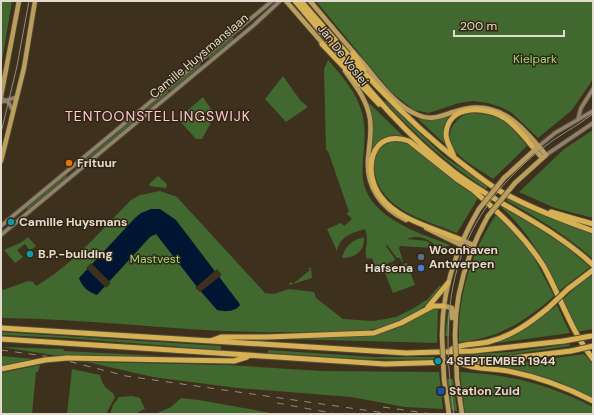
<svg xmlns="http://www.w3.org/2000/svg" width="594" height="415" font-family="'DM Sans',sans-serif">
  <rect width="100%" height="100%" fill="#3d301c"/>
  <path fill="#41682f" d="M1,1h11l-11,66z
    M316,1h277v76l-2,5 -19,28 -34,28 -26,-25 -9,-5 -15,-5 -15,-2 -14,2 -30,10 -15,-3 -23,-18z
    M232,36l2,3 -24,20 -2,-3z
    M328,60c14,16 31,35 35,57 8,40 -18,68 26,100 18,13 41,20 61,28l-11,5c-8,-11 -20,-16 -32,-11l20,2 7,7 -34,-2 -1,2 4,14h-1l-2,-4h-3l-10,-13 -1,1 9,13 -1,2 -18,7 -4,-10 -5,1c-4,-10 3,-16 -2,-30 -13,4 -25,7 -28,22l-10,-22 14,-6 3,3 8,-7 -6,-6 3,-1 -21,-61 -2,-1 -2,-81z
    M199,63l2,3 -30,25 -2,-2z
    M283,76l17,24 8,7 -22,15 -21,-23z
    M167,90l2,2 -22,19 -2,-2z
    M203,97l12,18 -13,24h-6l-18,-20z
    M366,100l37,36c-15,-1 -23,3 -32,16l2,-21z
    M384,101h2l59,56 43,29 -2,3c-38,-25 -71,-54 -102,-88z
    M456,112c-8,11 -13,17 -11,32l-27,-25 16,1z
    M468,113c32,0 40,9 59,33l-34,33c-11,-8 -27,-16 -36,-26 -14,-16 -6,-32 11,-40z
    M138,115l2,2 -63,53 -2,-2z
    M593,130v88l-38,-10 -36,-16 45,-43z
    M398,140l11,4 69,54 -21,35c-34,-14 -82,-24 -83,-69 0,-15 11,-21 24,-24z
    M66,175l2,2 -40,34 -2,-3z
    M158,176l9,8 -1,4 -17,-2 1,-3z
    M160,191l17,6 88,96 9,1 15,-5 25,3 2,6 27,21 31,2 22,-4 18,-9 14,-9 12,-14 1,2c-11,19 -37,35 -58,40 -25,7 -51,4 -76,5 -103,3 -204,-13 -306,-14v-30l2,2 25,-9 5,1 3,4c38,-22 64,-55 95,-86l9,-5z
    M508,198l44,21 41,14v26c-26,-24 -56,-41 -87,-59z
    M502,204l62,41 26,22 -31,24c-14,-31 -33,-62 -58,-84z
    M497,213l35,41 22,42c-29,26 -57,43 -95,46 -2,-47 13,-91 38,-129z
    M28,237l8,9 -6,5 -5,-7 -8,6 6,7 -8,6 -11,-13 18,-8z
    M364,237c1,14 -9,21 -22,21 3,-13 11,-18 22,-21z
    M407,263l8,22 -22,8 -8,-20 -7,1 -1,-4 17,-6v7l10,-3 -1,-4z
    M308,268h3l1,10 -22,7 -1,-1 2,-2 2,2 17,-14z
    M593,275v54l-16,3 -14,-33 21,-19z
    M557,305l13,28 -73,10 32,-16z
    M432,308l6,1 -1,34 -150,-4 87,-4 21,-6z
    M448,311l2,3 -1,22h-4z
    M1,332l220,14v4l-155,-12 -65,-3z
    M569,344l1,2 -70,10 -41,2v-3l52,-3z
    M1,347l62,2 1,2 97,5h-102z
    M268,350l106,7h64v3l-76,-1 -94,-6z
    M584,354l9,10v34l-36,-17 -60,-15z
    M1,356l34,3 -34,7z
    M87,362l141,3 94,6 117,1 4,37 -38,-2 -54,-10 -114,-9 -84,-11z
    M40,365l-2,7h-2l-4,42h-31v-41z
    M72,369l28,6c2,9 5,13 13,18l2,4 -9,17h-39z
    M460,372c48,2 91,13 133,35v7h-128z
    M447,379h6l4,32 -6,-1z
    M132,396l8,2 5,11 -7,3 -1,2h-27l3,-9 6,-8z
    M181,398l18,2 77,14h-121l16,-7z"/>
  <path fill="#001531" d="M151,209h9l16,11 63,83 1,2c-5,7 -15,7 -23,5l-20,-23 -41,-53 -6,3 -53,58c-9,-3 -15,-8 -18,-17l56,-60 6,-5z"/>
  <path fill="#3d301c" d="M91,263l20,20 -5,5 -20,-20z
    M217,269l5,6 -22,17 -5,-4z"/>
  <g fill="none" stroke-linecap="round" stroke-linejoin="round">
    <g stroke="#554b39" stroke-width="5.5">
      <path id="minor" d="M1,98l8,5 4,8
        M1,102l16,-5
        M578,119l3,-11 12,-19
        M539,146l16,-13 38,-22
        M546,155l47,-32
        M1,226l271,-225
        M1,235l253,-210 26,-24"/>
    </g>
    <g stroke="#554b39" stroke-width="6">
      <path id="major" d="M286,1l39,45
        M310,1c18,21 35,42 53,62 15,18 32,43 55,52 12,6 23,1 35,-3 44,-16 67,12 93,43l-31,28
        M345,71c11,15 22,29 25,48 2,14 -1,27 -2,40 -2,28 13,49 38,61
        M1,96l18,-95
        M533,147l9,11
        M1,161l23,-93 11,-67
        M504,178l35,-32
        M426,228l45,22
        M460,239l13,6
        M444,306l8,2v10
        M455,335c0,-43 12,-81 33,-119
        M442,336c0,-46 14,-88 37,-127
        M444,379l5,35
        M457,379l5,35"/>
    </g>
    <g stroke="#554b39" stroke-width="7">
      <path id="highway" d="M295,1c51,59 97,124 159,171 45,34 98,54 139,93
        M301,1c50,58 99,115 160,162 12,9 24,19 37,27 30,17 62,29 95,41
        M322,44l57,60
        M353,53l11,17
        M454,157c-2,-8 -8,-14 -8,-23 2,-31 42,-28 60,-15 10,7 18,17 26,27
        M472,189c27,24 53,47 72,78 17,31 27,64 49,92
        M551,212l42,12
        M459,239c-25,-11 -61,-19 -78,-42 -19,-24 -11,-70 28,-56l49,39 15,10
        M568,289l25,-19
        M428,307l20,-24
        M1,328l405,25 67,-2 91,-10
        M1,339l384,25 103,-3 83,-10
        M210,341l11,-4h46l107,-4 27,-10 32,-17h11
        M452,349c11,-6 24,-4 36,-7 24,-6 42,-19 60,-34
        M67,358l167,3 13,-4
        M460,363c15,7 32,5 48,8 30,6 58,16 85,30
        M1,369l44,-9"/>
    </g>
    <use href="#minor" stroke="#8f816a" stroke-width="3.5"/>
    <use href="#major" stroke="#ba9e5d" stroke-width="4.5"/>
    <use href="#highway" stroke="#d6b154" stroke-width="5"/>
    <path stroke="#958b7b" stroke-width="1" d="M1,133l16,-67 12,-65
      M454,414c-16,-110 -4,-190 86,-264 17,-14 36,-23 53,-36"/>
    <path stroke="#958b7b" stroke-width="1" stroke-dasharray="7 7" stroke-linecap="butt" d="M1,350l51,7 74,19 266,38
      M277,403l60,11
      M383,407l49,7"/>
    <g stroke="#554b39" stroke-width="6" stroke-linecap="butt">
      <path id="major-bridge" d="M479,209l25,-31
        M488,216l27,-33
        M455,335l2,44
        M442,336l2,43"/>
    </g>
    <g stroke="#554b39" stroke-width="7" stroke-linecap="butt">
      <path id="highway-bridge" d="M548,308l20,-19
        M564,341l27,-5
        M571,351l22,-5
        M45,360l22,-2"/>
    </g>
    <use href="#major-bridge" stroke="#ba9e5d" stroke-width="4.5"/>
    <use href="#highway-bridge" stroke="#d6b154" stroke-width="5"/>
  </g>
  <circle fill="#e8710a" stroke="#322612" stroke-width="1.5" cx="69" cy="163" r="4"/>
  <g fill="#0f9aa8" stroke="#322612" stroke-width="1.5">
    <circle cx="11" cy="222" r="4"/>
    <circle cx="30" cy="254" r="4"/>
    <circle cx="438" cy="361" r="4"/>
  </g>
  <circle fill="#5c6f8a" stroke="#322612" stroke-width="1.5" cx="421" cy="257" r="4"/>
  <circle fill="#3f7fe0" stroke="#322612" stroke-width="1.5" cx="421" cy="268" r="4"/>
  <rect fill="#1a4fb4" stroke="#322612" stroke-width="1.5" x="437" y="387" width="8" height="8" rx="2"/>
  <g text-anchor="middle" stroke-width="3" stroke-linejoin="round" paint-order="stroke">
    <g font-size="12" fill="#e3dbcf" stroke="#322612">
      <text transform="translate(343 55) rotate(52)" y="4">Jan De Voslei</text>
      <text transform="translate(199 56) rotate(-40)" y="4">Camille Huysmanslaan</text>
    </g>
    <g font-size="12" fill="#9cdb80" stroke="#322612">
      <text x="535" y="63">Kielpark</text>
      <text x="155" y="263">Mastvest</text>
    </g>
    <g font-size="12" font-weight="bold" fill="#e3dbcf" stroke="#322612" text-anchor="start">
      <text x="77" y="167">Frituur</text>
      <text x="19" y="226">Camille Huysmans</text>
      <text x="429" y="254">Woonhaven<tspan x="429" dy="14">Antwerpen</tspan></text>
      <text x="38" y="258">B.P.-building</text>
      <text x="413" y="272" text-anchor="end">Hafsena</text>
      <text x="446" y="365">4 SEPTEMBER 1944</text>
      <text x="449" y="395">Station Zuid</text>
    </g>
    <g font-size="14" letter-spacing="1" fill="#fcc9d4" stroke="#322612">
      <text x="158" y="121">TENTOONSTELLINGSWIJK</text>
    </g>
  </g>
  <rect width="594" height="415" fill="none" stroke="#e3dbcf" stroke-width="4"/>
  <path d="M454 30v6h110v-6" fill="none" stroke="#e3dbcf" stroke-width="2"/>
  <text x="460" y="30" font-size="12" fill="#e3dbcf" stroke="#322612" stroke-width="3" paint-order="stroke">200 m</text>
</svg>
